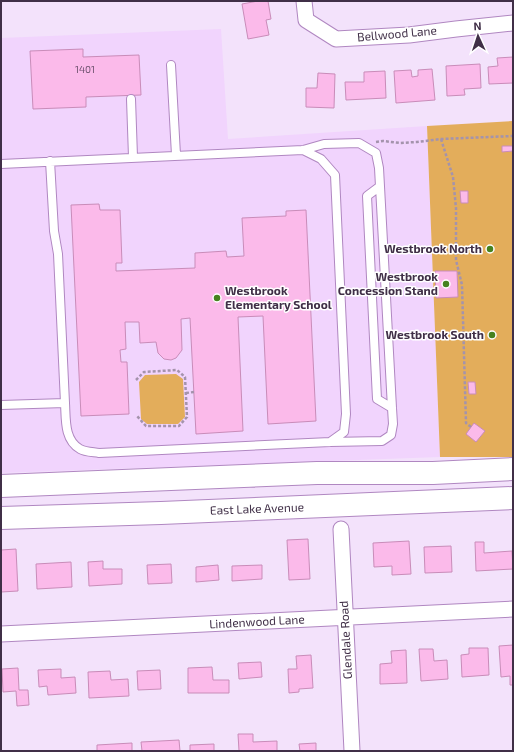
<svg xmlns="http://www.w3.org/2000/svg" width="514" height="752" font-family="'Exo 2',sans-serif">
  <rect width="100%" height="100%" fill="#f3e2fb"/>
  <path fill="#f1d4fd" d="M221,29l7,110 199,-13 13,331 -439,16v-435z"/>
  <path fill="#e3ad5b" d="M513,121v336h-73l-13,-331z
    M176,374l7,5 2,38 -7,7h-31l-6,-5 -2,-37 6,-7z"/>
  <path fill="#fbbaea" stroke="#c98cb9" d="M258,1h10l3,18 -5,1 3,15 -21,4 -6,-35z
    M83,49v8l56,-2 2,40 -55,2v10l-53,2 -3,-58z
    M513,57v26l-24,1 -1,-17 10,-1 -1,-8z
    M480,64l1,24 -17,1 1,6 -18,1 -1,-30z
    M432,69l3,31 -39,3 -2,-32 17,-1 1,7 6,-1v-6z
    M385,71l1,27 -40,2 -1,-18h19v-10z
    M318,73l17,1 -1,34 -28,-1v-19h11z
    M502,146h11v5l-11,1z
    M460,191h8v12h-7z
    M99,204l1,6h20l2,53h-6v8l79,-3v-15l31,-2 1,6 17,-1 -2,-38 44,-2v-5l20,-1 10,211 -48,3 -5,-108 -25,1 5,114 -47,3 -6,-116 -9,1 1,31 -6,8 -5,2 -7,-1 -6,-6 -2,-11 -16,1 -1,-21h-14l1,27 -6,1 1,12h6l2,52 -48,2 -10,-211z
    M435,271h22l1,26 -22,1z
    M468,382h7l1,12h-7z
    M474,423l11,8 -9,11 -10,-8z
    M308,539l2,40 -21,1 -2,-40z
    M409,541l2,33 -19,1v-9l-18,1 -1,-24z
    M475,542h9v11l28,-2 1,18 -37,2z
    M451,546l1,26 -27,1 -1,-26z
    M16,549l2,42 -17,1v-42z
    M103,561v8h19v15l-33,2 -1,-24z
    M71,562l1,25 -35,2 -1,-25z
    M171,564l1,19 -24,1 -1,-19z
    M218,565l1,15 -23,2v-15z
    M262,565v14l-30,2v-15z
    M513,645v40h-3v-9l-9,1 -2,-31z
    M469,648h19l1,27 -27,2 -1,-22 8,-1z
    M419,649h14l1,12 13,-1 1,19 -27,2z
    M406,650l1,33 -27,1v-20l12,-1 -1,-12z
    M311,655l2,33 -14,1v3l-10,1 -1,-24h9l-1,-13z
    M261,662l1,15 -23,2 -1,-16z
    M212,667l1,13h16v13h-41v-25z
    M18,668l1,22h9l1,15 -12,1 -1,-15 -13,1 -1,-23z
    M61,669v9l14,-1 1,16 -28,2 -1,-9 -8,1 -1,-17z
    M160,670l1,19 -23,1 -1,-19z
    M110,671l1,9 17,-1 1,17 -40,2 -1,-26z
    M238,734h15v8l24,-1v10h-38z
    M179,740l1,11h-38l-1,-9z
    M132,743v8h-35v-6z
    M316,743v8h-16l-1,-7z
    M214,744v7h-24v-6z"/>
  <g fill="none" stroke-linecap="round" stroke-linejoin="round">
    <g stroke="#b087c1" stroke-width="10">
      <path id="service" d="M171,65l5,90
        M131,99l2,58
        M303,150l18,9 14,16 11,239 -2,18 -14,10
        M1,164l302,-14 21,-6 35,-1 17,10 3,15 13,240 1,16 -2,11 -9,6 -52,1 -231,11c-6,-1 -14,-1 -19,-4 -16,-9 -14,-30 -15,-46
        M379,187l-12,9 10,203 15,9
        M1,405l64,-2 -7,-149 -4,-23 -4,-70"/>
    </g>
    <g stroke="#b087c1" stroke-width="17">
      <path id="minor" d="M304,1l2,19 30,19 73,-4 47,-6 57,-6
        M341,529l11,222
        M1,634l512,-25"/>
    </g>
    <g stroke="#b087c1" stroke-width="24">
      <path id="primary" d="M1,486l316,-13h116l80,-4
        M1,518l160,-5 352,-15"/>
    </g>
    <path stroke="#a493ac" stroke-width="2.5" stroke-dasharray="3 2" stroke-linecap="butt" d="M441,139l12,38 3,31v52l6,25 4,138 5,4
      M376,142l7,-1 17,2 17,-1 24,-3 72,-3
      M136,380l8,-8 33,-2 8,7 2,40 -8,9h-33l-9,-10
      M186,393l8,-1"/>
    <use href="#service" stroke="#fff" stroke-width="8"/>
    <use href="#minor" stroke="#fff" stroke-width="15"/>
    <use href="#primary" stroke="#fff" stroke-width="22"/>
  </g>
  <g fill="#46821f" stroke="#fff" stroke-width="1.5">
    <circle cx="490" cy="249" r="4"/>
    <circle cx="446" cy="284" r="4"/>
    <circle cx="217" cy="298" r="4"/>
    <circle cx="492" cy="335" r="4"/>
  </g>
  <g text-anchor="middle" stroke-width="3" stroke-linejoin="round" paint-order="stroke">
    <g font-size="10" fill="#6f5270">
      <text x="85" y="73">1401</text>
    </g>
    <g font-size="12" fill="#402f47" stroke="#fff">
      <text transform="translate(397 34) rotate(-5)" y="4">Bellwood Lane</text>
      <text transform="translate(257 509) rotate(-2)" y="4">East Lake Avenue</text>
      <text transform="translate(257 622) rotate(-3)" y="4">Lindenwood Lane</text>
      <text transform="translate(346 640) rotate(-93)" y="4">Glendale Road</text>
    </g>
    <g font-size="12" font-weight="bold" fill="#402f47" stroke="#fff" text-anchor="end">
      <text x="482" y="253">Westbrook North</text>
      <text x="438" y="281">Westbrook<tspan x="438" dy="14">Concession Stand</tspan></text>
      <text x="225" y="295" text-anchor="start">Westbrook<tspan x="225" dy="14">Elementary School</tspan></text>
      <text x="484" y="339">Westbrook South</text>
    </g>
  </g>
  <rect width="514" height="752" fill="none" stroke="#402f47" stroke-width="4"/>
  <g transform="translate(478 36) rotate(357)" stroke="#ffffff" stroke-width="3" paint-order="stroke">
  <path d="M0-3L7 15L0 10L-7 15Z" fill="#402f47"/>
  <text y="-6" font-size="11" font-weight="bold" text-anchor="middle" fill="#402f47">N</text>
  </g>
</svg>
